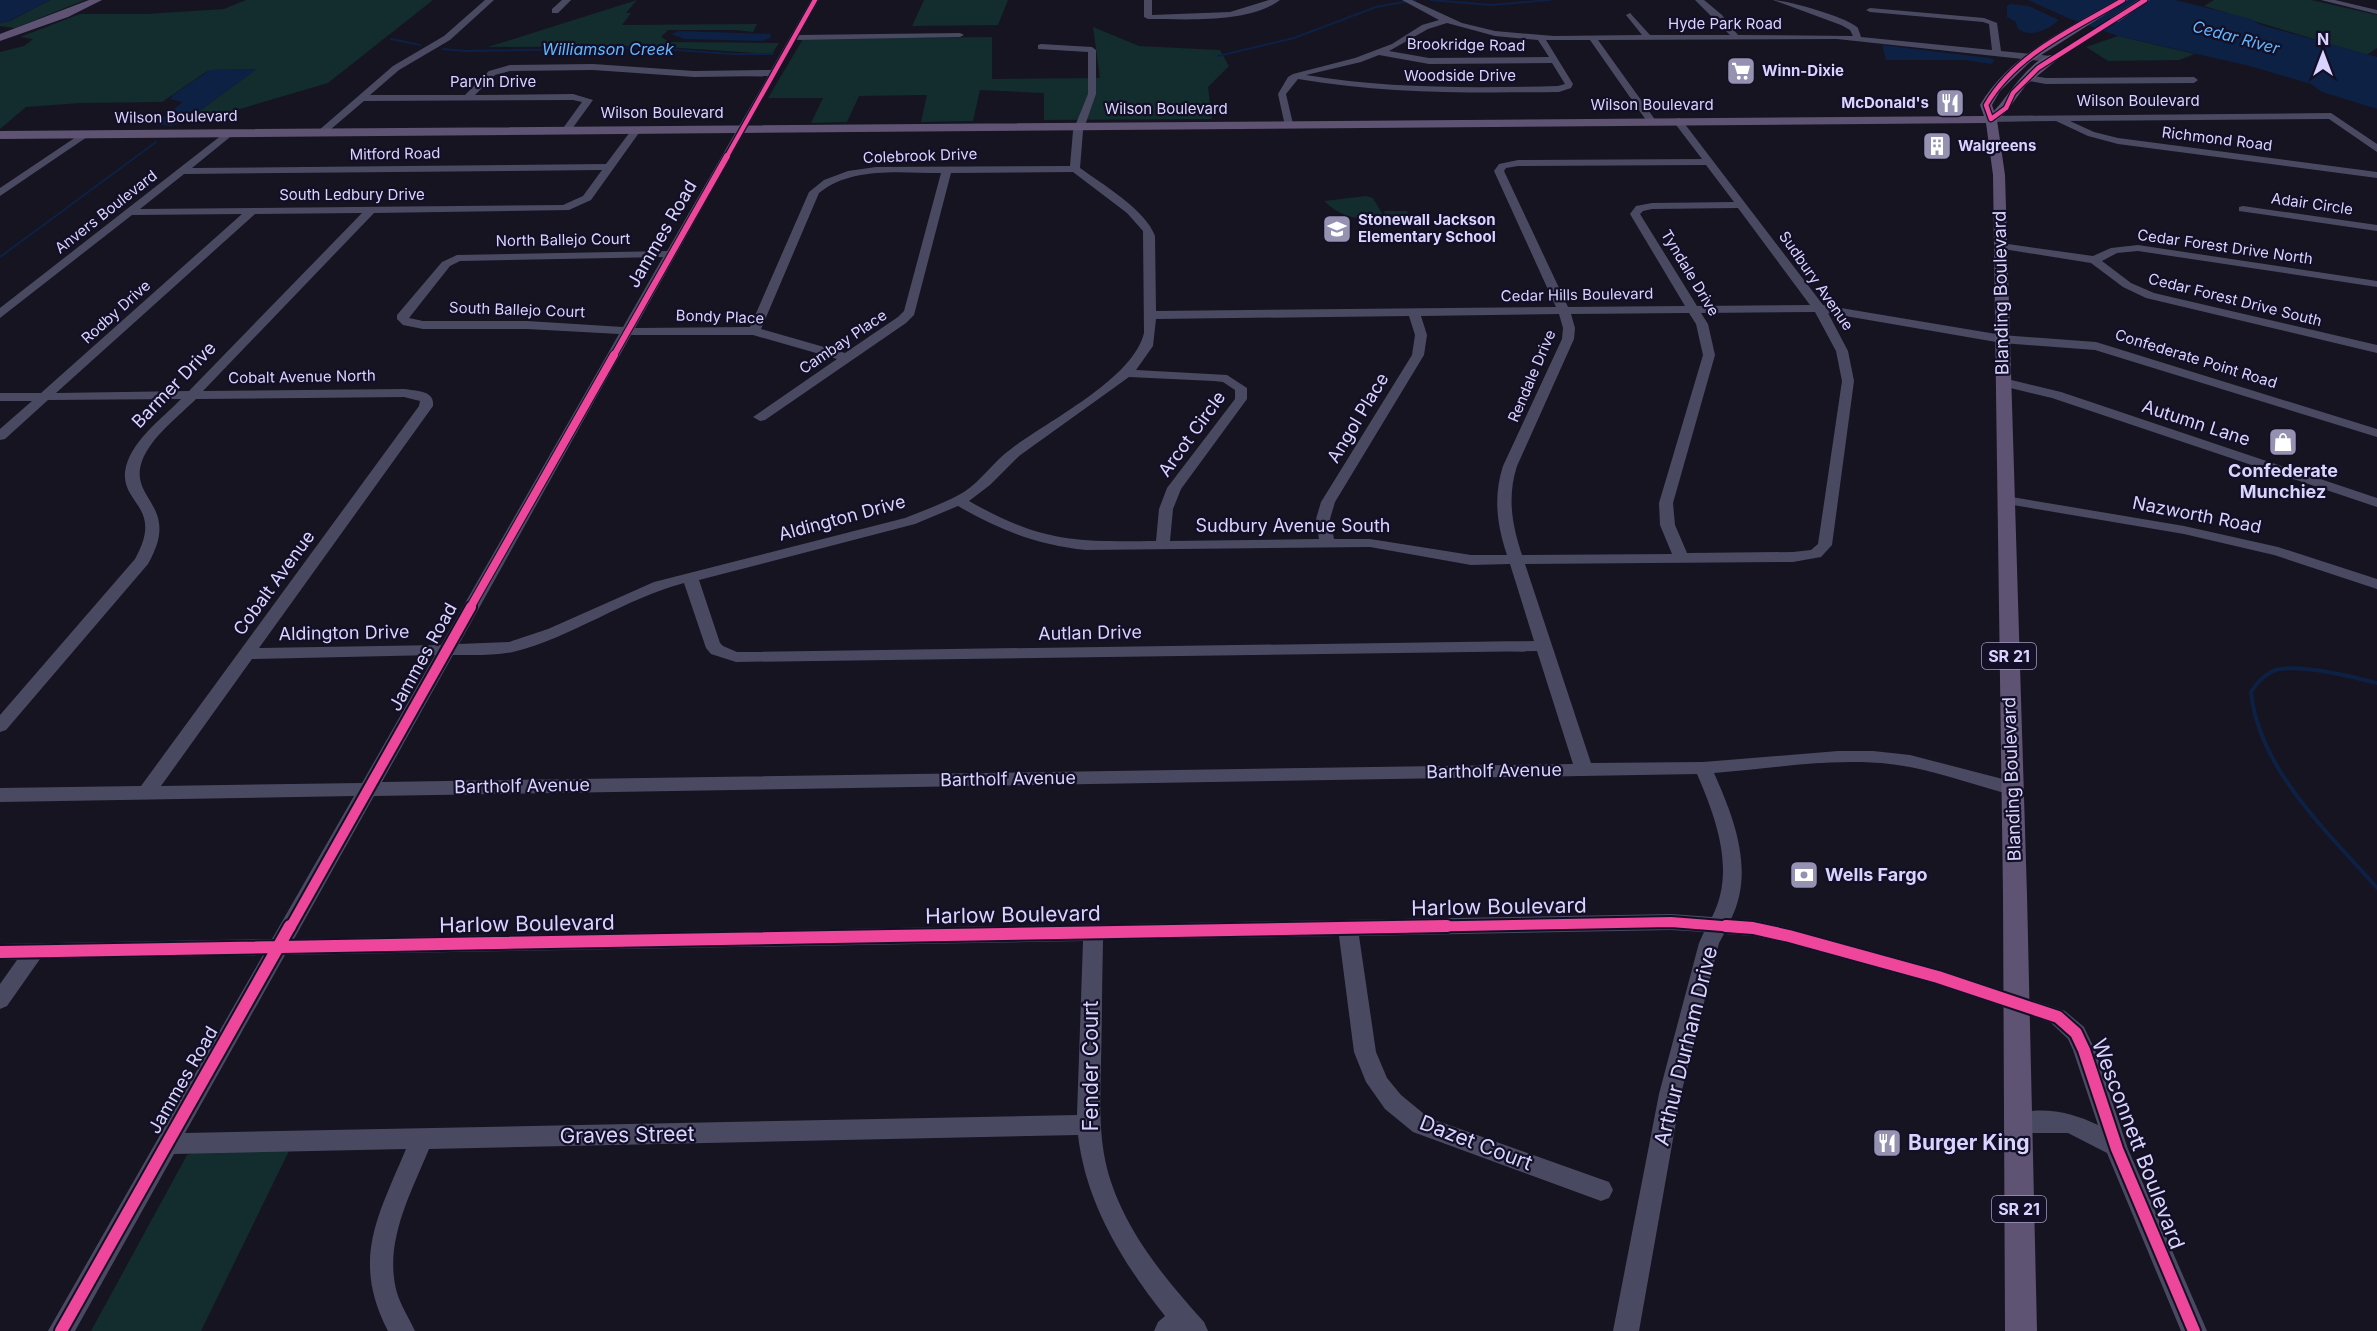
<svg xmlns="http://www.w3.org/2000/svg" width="2377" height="1331" font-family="Inter,sans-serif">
  <rect width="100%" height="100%" fill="#161421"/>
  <path fill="#132c2d" d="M50,0h35l-70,28 -15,-2v-3l10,-2z
    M246,0h187l-105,83 -122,36 -16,-1 66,-49 -43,1 -7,2 -44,30 -81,1 -55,4 -26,22v-77l24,-6 9,-7 -13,-2 60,-23h66l78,-5z
    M637,0h62h-62l-11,13h5l-9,12 135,-1 -4,8 -17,-2h-68l-7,7 9,5 109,1 -7,11 -123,-8 -161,1z
    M924,0h84l-10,25 -86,1z
    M2214,0h97l66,15v33l-10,7 -163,-49z
    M1093,27l46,19 81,4 9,16 -21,21 4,32 -168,1v-27l-64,-3 -7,31 -52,1 6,-27 -68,1 -12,26 -36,1 12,-25h-55l35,-59 189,-2v42l108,-1z
    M2118,36l77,18 -16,6 -71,1 -22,-14z
    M1366,196l7,2 10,17c-23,8 -42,2 -59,-14z
    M1384,211h23l5,15h-24z
    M289,1151l-88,180h-110l96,-176 8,-3z"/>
  <path fill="#0d2144" d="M0,0h50l-41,21 -9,2z
    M2028,0h147l76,19 10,6 116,32v52l-55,-17 -11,-8 -61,-18 -132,-30 -50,-18z
    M2011,4l18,2 30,14c-11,10 -28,18 -41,9l-2,-7 -9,-5v-11z
    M679,31l91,3 1,4 -10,3 -77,-2 -13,-5z
    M1882,45l108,13 5,2 -4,4 -26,-4h-79z
    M257,69l-73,53 -13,4 -17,-2 29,-22 -13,-3 3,-4 37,-25z"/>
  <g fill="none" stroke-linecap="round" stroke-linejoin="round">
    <path stroke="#0d2144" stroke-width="2" d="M1431,0l60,5 59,-5
      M391,39l29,6
      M443,49l22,2 182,-3 86,6h40
      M1218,56l76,-18 82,-31 39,-7
      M0,257l156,-115"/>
    <path stroke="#0d2144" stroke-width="4" d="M2377,683c-23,-6 -86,-22 -106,-11 -9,5 -15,12 -20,20 8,78 77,140 126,196"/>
    <path fill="#4a4962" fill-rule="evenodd" d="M485,0h9l-44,40 -51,30 -29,25h95l24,-24 21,-6 83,-1 101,7 77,-1 40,-70h8l-20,35 161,-2 4,2 -4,2 -164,3 -161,288 115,-1 59,-135 15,-12 24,-9 28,-4 194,-1 3,-35 15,-37v-42l-50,-3v-4l3,-1 51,3 4,3v44l-13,37 -3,37c22,16 66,42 75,68l1,75 400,-4 -62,-136 5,-7 19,-4 184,-1 -29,-38 5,-3 3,1 142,186 179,30 94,7 281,87v8l-282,-87 -93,-7 -174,-30 20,38 6,30 -22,164 -11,12 -28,5 -268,2 66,199 112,-1 135,-11h35l37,4 108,28 3,5 -3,5 -6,2c-34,-9 -68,-21 -102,-28 -63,-12 -132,1 -196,6 20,45 41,98 17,146l22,1 36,8 149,41 127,42 19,16 11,23 33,99 79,182h-26l-74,-178 -39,-20h-50l-8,-3 -3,-7 3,-7c30,-11 61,-4 88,9l-25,-75 -5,-11 -17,-16 -113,-38 -149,-41 -36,-8 -29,-2 -5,9 -38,151 -42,237h-26l46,-237 40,-151 5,-11 -33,-2 -312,6 17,116 11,26 14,17 28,23 180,64 4,8 -4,8 -8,3 -188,-69 -28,-23 -19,-27 -12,-30 -15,-116 -236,4c-1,41 -1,83 -2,124 -1,40 -3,79 10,118 18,54 56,99 93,140l4,9h-54l4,-9 7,-6c-42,-53 -79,-112 -87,-181l-649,14c-18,44 -46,94 -32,144 4,13 12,25 18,38h-27c-37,-71 -10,-115 18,-182l-232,5 -99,177h-27l215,-376 -223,4 -33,47 -7,3v-25l17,-24h-17v-16l272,-5 82,-143 -354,6v-14l141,-2 278,-380 1,-5 -16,-4 -208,2c-18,18 -45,38 -54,62 -14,39 40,44 6,103l-142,166 -6,2v-17l135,-156c29,-52 -13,-54 -10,-87 4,-30 37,-53 56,-73l-133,1 -43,39 -5,1v-11l32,-28h-32v-8h41l201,-179 -110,1 -132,103v-10l227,-177 8,2 -43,35 414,-4 27,-36h6l2,2 -50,70 -22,10 -195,3 -171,178 201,-2c12,2 31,1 29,17l-174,242 182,-3 178,-311 -92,-5h-104l-20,-4 -6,-6v-4l45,-53 15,-7 210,-4 101,-175 -74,1 -101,-7 -83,1 -15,4 -20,20 98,-1 20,6 -24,33 -3,1 -5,-3 21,-29 -9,-2 -209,1 -40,34h-6v-4l75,-65 51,-30zM1706,165l28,37 -82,1 -16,3 -6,8 55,92 -117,1 -64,-136 2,-3 12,-2zM602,170l-19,26 -20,9 -423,4 44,-35zM1073,172l54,41 16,18 1,102c-11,46 -95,87 -133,116 -17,12 -29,31 -47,43 -19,11 -39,18 -59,26l-251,64 -106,47 -39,13 -50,2 172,-309h122l84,24 -84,58 7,4 5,-1 141,-97 8,-8 37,-142zM941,173l-37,138 -6,6 -53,36 -84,-24 58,-136c33,-27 82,-20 122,-20zM1738,208l72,97 -113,1 -57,-92 3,-3 9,-2zM362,213l-173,178 -133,2 199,-179zM663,257l-40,70 -96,-6h-104l-14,-3 41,-52 10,-5zM1815,312l21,39 6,30 -24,163 -7,6 -18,2 -106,1 -12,-28 -2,-22 42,-148 -7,-31 -7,-11zM1689,313l7,11 7,31 -44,148 1,22 12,29 -150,1c-10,-30 -15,-58 -5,-89l57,-127 1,-11 -4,-14zM1559,314l4,14 -1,11 -59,127c-10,31 -6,59 4,89h-36l-101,-16h-36l-4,-20 5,-17 89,-147 3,-20 -6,-19zM1409,316l6,19 -3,20 -91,147 -5,17 3,20 -149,2 3,-32 8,-20 66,-90v-11l-20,-13 -91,-5 17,-24 3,-27zM1129,377l85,4 9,1 12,8v9l-68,89 -8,21 -3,32c-82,1 -115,1 -187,-40l21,-16 29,-29zM958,506c41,24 80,39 128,44l284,-3 101,18 39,-1 24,77 -797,11 -14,-6 -3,-3 -21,-63 216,-56zM684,583l22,65 5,6 25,8 801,-11 36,113 -1191,18 71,-127c19,0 41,1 60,-3 60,-15 111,-53 171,-69zM435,655l-73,128 -201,3 91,-127zM1697,774c19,44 39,97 15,143l-41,-3 -1377,25 80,-143zM1083,941l-6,174 -892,18 100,-178z
      M562,0h9l-13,13h-6v-4z
      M1144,0h8v15l78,-3 39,-12h11c-32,24 -94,19 -132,19l-4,-2z
      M1402,0h10l50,23 33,8 59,5 88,-1 -16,-20 4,-2 20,22h80l-35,-35h9l18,15 16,20 115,1 -3,-6 -9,-5 -68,-25c14,0 77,18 85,28 0,1 3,8 3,9l131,13 -3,-26 -6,-2 -113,-10 -4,-2 4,-2 114,10 13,5 4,28 50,5 4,3 -4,3 -214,-23 -239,1 58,81 -5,3 -3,-1 -58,-83h-44l27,44 -2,4 -12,4c-88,1 -174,2 -261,-13l-12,15 7,30 -8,2 -7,-32 10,-17 5,-3 62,-16 37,-14 30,-19 17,-5zM1447,23l48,13 43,4 11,17 -120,1 -40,-7 39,-22zM1379,55l50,9 123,-1 13,21 -7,2c-84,2 -169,3 -252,-11l55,-13z
      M2321,0h14l42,10v4z
      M2027,75l19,3 148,-1 4,3 -4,3 -148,1 -22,-4v-4z
      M2331,113l46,31v8l-48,-33 -259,2 24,11 24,6 259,34v6l-259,-34 -30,-8 -32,-15 -65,1 -5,-3 5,-3z
      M82,133l8,2 -90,61v-8z
      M2243,206l134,19v6l-138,-20v-4z
      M2001,243l92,13 18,-8 27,-3 239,36v6l-239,-36 -21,2 -15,8 29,22 23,10 223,52v8l-231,-55 -23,-11 -32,-24 -94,-15 -1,-2z
      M2003,378l58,14 316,106v9l-325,-109 -54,-13 -1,-3 1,-3z
      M2006,496l178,30 94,21 99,32v10l-103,-34 -90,-21 -183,-31 -2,-3 2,-3z"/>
    <path fill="#5e5373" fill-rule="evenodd" d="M89,0h13l-34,17 -68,24v-7z
      M2116,0h12l-98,62 -30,29 -8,14 2,6c14,-14 40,-60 64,-56v4l-32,26 -20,27 -9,8 8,55 22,720 10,436h-32l-2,-436 -10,-720 -7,-52 -1986,16v-8l1984,-15 -4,-11c30,-51 87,-76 136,-105z
      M2138,0h12l-32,22h-8v-4z"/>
    <g stroke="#130f26" stroke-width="7">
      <path id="cycleway-far4" d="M2123,0c-49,29 -108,54 -137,105l5,14 15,-11 7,-15 25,-25 107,-68
        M726,158l89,-158"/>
    </g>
    <g stroke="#130f26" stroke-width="8">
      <path id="cycleway-far3" d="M613,357l114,-201"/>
    </g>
    <g stroke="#130f26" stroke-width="10">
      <path id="cycleway-far2" d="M470,608l144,-253"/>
    </g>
    <g stroke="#130f26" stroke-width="14">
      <path id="cycleway-far1" d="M290,928l181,-321
        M1363,928l308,-6 76,6"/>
    </g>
    <g stroke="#130f26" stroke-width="16">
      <path id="cycleway" d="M1726,926l27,2 36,8 149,41 120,40 18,16 8,17 33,99 77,182
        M0,952l1447,-26
        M61,1331l229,-405"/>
    </g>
    <use href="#cycleway-far4" stroke="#ed469a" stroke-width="4.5"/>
    <use href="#cycleway-far3" stroke="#ed469a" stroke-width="6"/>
    <use href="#cycleway-far2" stroke="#ed469a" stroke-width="8"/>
    <use href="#cycleway-far1" stroke="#ed469a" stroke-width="10"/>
    <use href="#cycleway" stroke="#ed469a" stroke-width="12"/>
  </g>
  <defs>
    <g id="supermarket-square" transform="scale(1.5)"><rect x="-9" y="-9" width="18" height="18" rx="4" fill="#9591b1" stroke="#130f26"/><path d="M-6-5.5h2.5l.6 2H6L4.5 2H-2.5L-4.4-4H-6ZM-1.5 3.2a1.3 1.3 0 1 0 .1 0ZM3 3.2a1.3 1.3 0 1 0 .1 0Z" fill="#fff"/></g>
    <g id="restaurant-square" transform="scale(1.5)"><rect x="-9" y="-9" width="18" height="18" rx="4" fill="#9591b1" stroke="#130f26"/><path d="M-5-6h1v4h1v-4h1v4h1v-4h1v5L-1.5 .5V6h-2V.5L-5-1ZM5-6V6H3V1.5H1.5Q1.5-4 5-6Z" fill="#fff"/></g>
    <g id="building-square" transform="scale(1.5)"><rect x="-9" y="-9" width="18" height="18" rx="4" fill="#9591b1" stroke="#130f26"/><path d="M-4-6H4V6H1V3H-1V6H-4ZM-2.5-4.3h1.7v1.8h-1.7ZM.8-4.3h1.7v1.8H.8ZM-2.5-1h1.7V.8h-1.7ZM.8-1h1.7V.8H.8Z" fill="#fff"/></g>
    <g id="school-square" transform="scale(1.5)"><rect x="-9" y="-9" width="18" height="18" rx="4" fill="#9591b1" stroke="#130f26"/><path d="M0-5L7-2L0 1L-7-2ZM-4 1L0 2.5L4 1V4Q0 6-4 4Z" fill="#fff"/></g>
    <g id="shop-square" transform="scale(1.5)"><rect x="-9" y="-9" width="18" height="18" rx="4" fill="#9591b1" stroke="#130f26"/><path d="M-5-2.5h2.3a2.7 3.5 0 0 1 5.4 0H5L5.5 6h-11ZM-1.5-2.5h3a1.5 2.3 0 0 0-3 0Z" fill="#fff"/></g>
    <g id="bank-square" transform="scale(1.5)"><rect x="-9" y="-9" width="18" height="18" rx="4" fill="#9591b1" stroke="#130f26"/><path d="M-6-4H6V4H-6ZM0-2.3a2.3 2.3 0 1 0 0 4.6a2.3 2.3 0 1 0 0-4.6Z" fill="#fff"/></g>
  </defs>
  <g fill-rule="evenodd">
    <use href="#supermarket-square" x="1741" y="71"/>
    <use href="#restaurant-square" x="1950" y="103"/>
    <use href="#building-square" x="1937" y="146"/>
    <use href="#school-square" x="1337" y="229"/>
    <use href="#shop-square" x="2283" y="442"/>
    <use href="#bank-square" x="1804" y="875"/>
    <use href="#restaurant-square" x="1887" y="1143"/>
  </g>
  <g text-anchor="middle" stroke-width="4.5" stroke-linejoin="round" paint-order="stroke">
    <g font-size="15" fill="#d9d4ff" stroke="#130f26">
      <text x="1725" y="29">Hyde Park Road</text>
      <text transform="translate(1466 45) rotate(1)" y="5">Brookridge Road</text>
      <text x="1460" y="81">Woodside Drive</text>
      <text x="493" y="87">Parvin Drive</text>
      <text x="2138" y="106">Wilson Boulevard</text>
      <text x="1652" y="110">Wilson Boulevard</text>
      <text x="1166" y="114">Wilson Boulevard</text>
      <text x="662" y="118">Wilson Boulevard</text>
      <text transform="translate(176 117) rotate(-1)" y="5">Wilson Boulevard</text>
      <text transform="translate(2217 139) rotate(7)" y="5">Richmond Road</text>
      <text transform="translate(395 154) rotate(-1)" y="5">Mitford Road</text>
      <text transform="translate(920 156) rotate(-2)" y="5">Colebrook Drive</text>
      <text x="352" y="200">South Ledbury Drive</text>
      <text transform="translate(2312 204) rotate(8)" y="5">Adair Circle</text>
      <text transform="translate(106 212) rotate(-38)" y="5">Anvers Boulevard</text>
      <text transform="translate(563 240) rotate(-1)" y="5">North Ballejo Court</text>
      <text transform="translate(2225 247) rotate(8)" y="5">Cedar Forest Drive North</text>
      <text transform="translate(1690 273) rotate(59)" y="5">Tyndale Drive</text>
      <text transform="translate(1816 281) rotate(55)" y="5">Sudbury Avenue</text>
      <text transform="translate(1577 295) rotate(-1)" y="5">Cedar Hills Boulevard</text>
      <text transform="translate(2235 300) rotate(14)" y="5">Cedar Forest Drive South</text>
      <text transform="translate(517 310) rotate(2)" y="5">South Ballejo Court</text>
      <text transform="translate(116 312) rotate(-42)" y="5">Rodby Drive</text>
      <text transform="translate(720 317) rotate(2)" y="5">Bondy Place</text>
      <text transform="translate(843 342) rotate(-34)" y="5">Cambay Place</text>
      <text transform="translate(2196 359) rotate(17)" y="5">Confederate Point Road</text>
      <text transform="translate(1532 376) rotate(-67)" y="5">Rendale Drive</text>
      <text transform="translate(302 377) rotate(-1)" y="5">Cobalt Avenue North</text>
    </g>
    <g font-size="15" font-weight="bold" fill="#d9d4ff" stroke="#130f26" text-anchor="start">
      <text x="1762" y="76">Winn-Dixie</text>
      <text x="1929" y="108" text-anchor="end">McDonald's</text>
      <text x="1958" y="151">Walgreens</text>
      <text x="1358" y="225">Stonewall Jackson<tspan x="1358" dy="17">Elementary School</tspan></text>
    </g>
    <g font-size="16" font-style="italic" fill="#62b6ff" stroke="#130f26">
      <text transform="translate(2236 37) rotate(15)" y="6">Cedar River</text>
      <text x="608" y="55">Williamson Creek</text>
    </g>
    <g fill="#130f26" stroke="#9e99be" stroke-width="1.5">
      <rect x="1982" y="643" width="54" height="26" rx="4.5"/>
      <rect x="1992" y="1196" width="54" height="26" rx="4.5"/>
    </g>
    <g font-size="16" font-weight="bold" fill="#d9d4ff">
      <text x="2009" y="662">SR 21</text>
      <text x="2019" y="1215">SR 21</text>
    </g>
    <g font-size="18" fill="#d9d4ff" stroke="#130f26">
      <text transform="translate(662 234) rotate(-60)" y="6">Jammes Road</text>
      <text transform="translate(2001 293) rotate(-91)" y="6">Blanding Boulevard</text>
      <text transform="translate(174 385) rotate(-46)" y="6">Barmer Drive</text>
      <text transform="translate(1358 418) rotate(-59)" y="6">Angol Place</text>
      <text transform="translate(2196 423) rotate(18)" y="6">Autumn Lane</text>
      <text transform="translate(1192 434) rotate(-54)" y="6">Arcot Circle</text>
      <text transform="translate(2197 515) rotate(11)" y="6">Nazworth Road</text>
      <text transform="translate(842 518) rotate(-15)" y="6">Aldington Drive</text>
      <text x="1293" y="532">Sudbury Avenue South</text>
      <text transform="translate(274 583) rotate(-54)" y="6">Cobalt Avenue</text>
      <text transform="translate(344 633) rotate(-1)" y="6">Aldington Drive</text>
      <text transform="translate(1090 633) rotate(-1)" y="6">Autlan Drive</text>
      <text transform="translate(423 657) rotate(-61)" y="6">Jammes Road</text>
      <text transform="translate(1494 771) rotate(-1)" y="6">Bartholf Avenue</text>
      <text transform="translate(1008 779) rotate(-1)" y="6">Bartholf Avenue</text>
      <text transform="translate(2012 779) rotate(-92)" y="6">Blanding Boulevard</text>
      <text transform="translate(522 786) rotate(-1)" y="6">Bartholf Avenue</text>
      <text transform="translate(183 1080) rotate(-60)" y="6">Jammes Road</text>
    </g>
    <g font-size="18" font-weight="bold" fill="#d9d4ff" stroke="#130f26">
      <text x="2283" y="477">Confederate<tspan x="2283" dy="21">Munchiez</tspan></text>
      <text x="1825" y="881" text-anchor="start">Wells Fargo</text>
    </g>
    <g font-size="21" fill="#d9d4ff" stroke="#130f26">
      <text transform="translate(1499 907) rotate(-1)" y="7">Harlow Boulevard</text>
      <text transform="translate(1013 915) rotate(-1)" y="7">Harlow Boulevard</text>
      <text transform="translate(527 924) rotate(-1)" y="7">Harlow Boulevard</text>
      <text transform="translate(1686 1046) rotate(-76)" y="7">Arthur Durham Drive</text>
      <text transform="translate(1091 1066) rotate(-90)" y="7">Fender Court</text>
      <text transform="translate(627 1135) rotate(-1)" y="7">Graves Street</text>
      <text transform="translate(1476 1143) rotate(21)" y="7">Dazet Court</text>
      <text transform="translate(2138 1144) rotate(69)" y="7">Wesconnett Boulevard</text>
    </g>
    <g font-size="21" font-weight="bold" fill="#d9d4ff" stroke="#130f26" text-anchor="start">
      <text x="1908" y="1150">Burger King</text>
    </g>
  </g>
  <g transform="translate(2323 54)" stroke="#130f26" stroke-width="4.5" paint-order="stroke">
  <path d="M0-4.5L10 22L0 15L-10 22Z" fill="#d9d4ff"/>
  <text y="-9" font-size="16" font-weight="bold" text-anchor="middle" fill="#d9d4ff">N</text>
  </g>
</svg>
